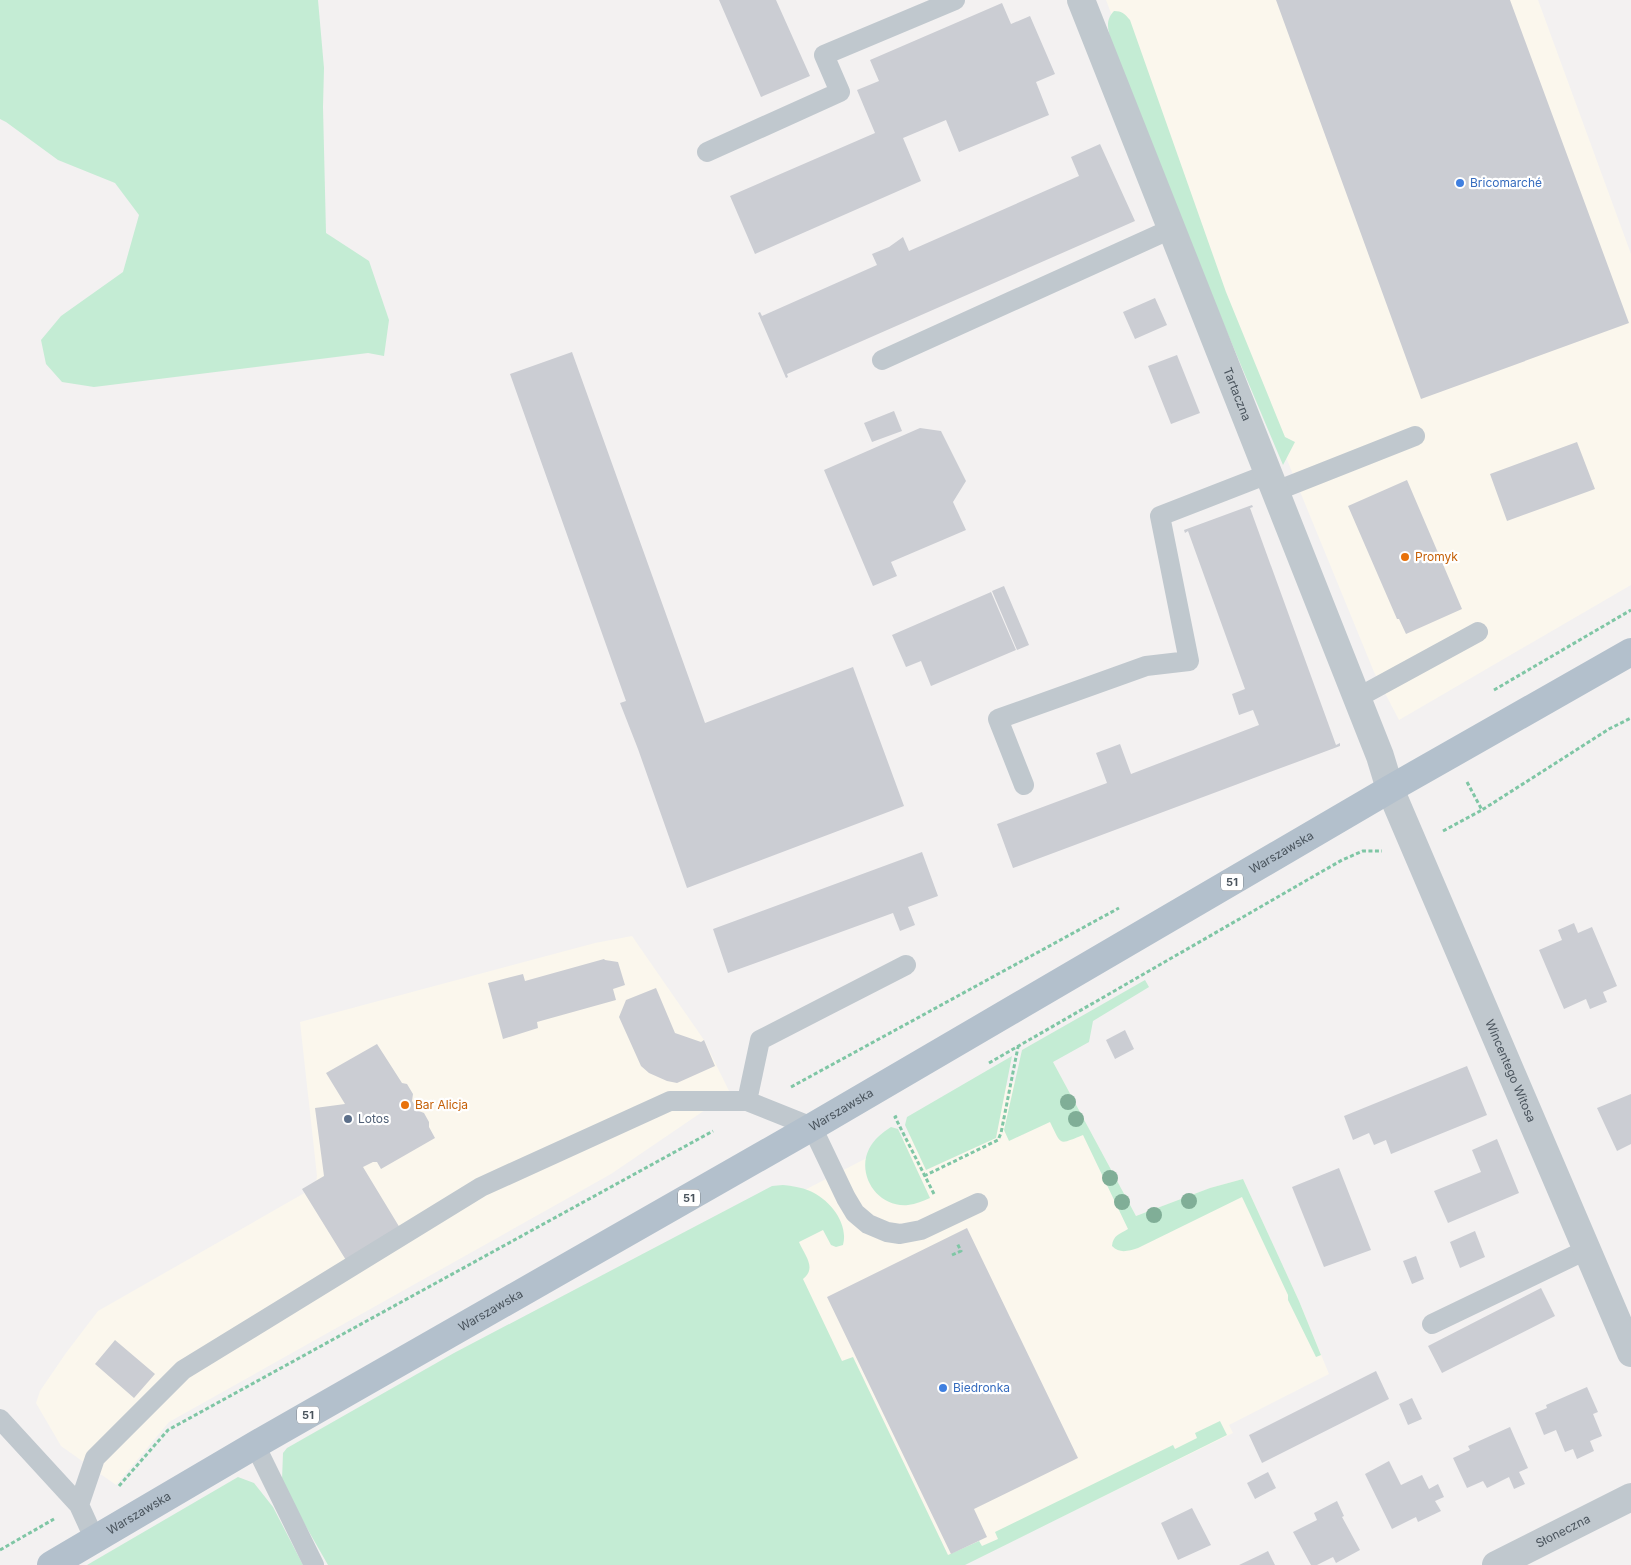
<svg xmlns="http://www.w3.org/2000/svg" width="1631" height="1565" font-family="Inter,sans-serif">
  <rect width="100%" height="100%" fill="#f3f1f1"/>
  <path fill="#fbf7ed" d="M1106,0h432l93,254v331l-232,135 -25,-48 -168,-410z
    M632,936l72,104 26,53 -119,81 -442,248 -53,63 -55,-39 -25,-43 4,-12 26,-38 32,-42 217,-124 2,-11 -17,-154 295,-79z
    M1053,1062l83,154 74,-28 33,-9 56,122 30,73 -100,51 4,8 -227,111 -75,21 -169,-353z"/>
  <path fill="#c4ecd4" d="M0,0h318l6,68 -1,39 3,126 43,28 20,59 -5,36 -16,-3 -274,34 -32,-5 -16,-18 -5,-24 20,-24 62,-44 16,-57 -24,-32 -57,-23 -52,-38 -6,-3z
    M1114,11c8,0 11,3 16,9l96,272 59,145 10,5 -12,23 -96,-228 -76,-196c-3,-11 -6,-21 3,-30z
    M1145,980l4,7 -56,34 -4,21 -36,20 83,154 74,-28 33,-9 56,122 22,54 -5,2 -28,-57v-5l-46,-98 -104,51c-10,3 -18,6 -26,-2 1,-11 8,-12 16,-17l-45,-94c-25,10 -21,11 -33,-13l-41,19 -5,-11 18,-80z
    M1012,1056l-16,82 -70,32 -21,-45 2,-8z
    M891,1127l7,2 32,69c-7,3 -14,6 -22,7 -30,3 -52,-30 -39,-56 5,-10 13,-16 22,-22z
    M783,1185c9,1 18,2 27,6 19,8 39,32 33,54l-7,2 -5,-2 -8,-15 -24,12c6,14 18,26 4,37l39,82 11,-4 95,198 31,-14 3,5 16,-7 -3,-7 178,-87 2,4 22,-11 -2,-5 25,-12 7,14 -262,130h-637l-40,-70 -6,-15 1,-27 4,-5 167,-95 318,-167z
    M238,1477l16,6 19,24 30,58h-216z"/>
  <path fill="#cbcdd3" d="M719,0h57l34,76 -49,21z
    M1276,0h234l119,323 -208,76z
    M1002,3l9,21 19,-8 25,58 -19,8 13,33 -90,37 -13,-32 -43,18 18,43 -166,73 -25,-58 145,-63 -18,-43 22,-9 -9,-21z
    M1100,144l35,77 -348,153 1,3 -2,1 -28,-65 2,-1 2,4 115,-51 -5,-11 17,-7 14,-10 6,14 170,-75 -8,-19z
    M1155,298l12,27 -32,14 -12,-27z
    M572,352l133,371 148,-56 51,139 -217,82 -49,-139 -18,-46 6,-2 -116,-327z
    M1177,355l23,58 -29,11 -23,-58z
    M894,411l8,20 -30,11 -8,-19z
    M920,428l21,3 25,50 -13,21 13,28 -75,32 6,14 -24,10 -49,-116z
    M1577,442l18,47 -88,32 -17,-47z
    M1407,480l55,129 -56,25 -7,-15h-2l-49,-113z
    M1252,505l1,2 -3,1 86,237 4,-2v3l-327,122 -16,-44 110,-41 -11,-30 24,-9 11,30 128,-49 -6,-15 -14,5 -7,-21 13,-5 -57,-158 -3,2 -1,-3z
    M1004,586l25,59 -12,5 -25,-59z
    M991,592l25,58 -85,36 -10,-25 -15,6 -14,-32z
    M922,852l16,44 -30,11 7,18 -15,6 -7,-18 -165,60 -15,-44z
    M1574,923l4,10 14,-6 25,59 -14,6 4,10 -17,7 -4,-10 -22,10 -25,-59 23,-10 -4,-10z
    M604,959l1,1 13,2 7,23 -12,4 3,11 -79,22 1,6 -35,11 -15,-56 35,-9 2,7z
    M656,988l19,45 26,9 3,-2 11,26 -38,17 -10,-2 -18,-8 -8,-7 -22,-49 7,-17z
    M1125,1030l9,19 -19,10 -9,-19z
    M377,1044l25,39 5,1 6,10 -1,7 7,10 5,2 5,9v5l6,11 -54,31 -4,-7h-4l-10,5 40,66 -54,32 -47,-76 22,-13 -9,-68 30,-4 -19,-31z
    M1467,1066l20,49 -96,39 -5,-14 -12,5 -5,-12 -16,7 -9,-24z
    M1631,1094v50l-14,7 -20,-43z
    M1497,1139l22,54 -71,30 -14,-32 47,-19 -9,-22z
    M1339,1168l32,82 -47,17 -32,-80z
    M967,1228l111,230 -104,51 13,28 -36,17 -124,-257z
    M1475,1231l10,26 -25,11 -10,-26z
    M1416,1256l8,23 -12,5 -9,-23z
    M1541,1288l14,28 -113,57 -14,-27z
    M115,1340l40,34 -21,24 -39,-34z
    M1376,1371l13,28 -127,64 -13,-28z
    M1587,1387l11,25 -5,2 9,22 -12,5 4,10 -17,8 -4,-10 -8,3 -9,-22 -12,5 -9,-22 12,-5 -1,-3z
    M1412,1398l10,21 -14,6 -9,-21z
    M1510,1427l18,41 -9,4 6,12 -11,5 -5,-12 -22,11 -4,-7 -16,7 -14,-30 17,-8 -2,-4z
    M1389,1461l12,24 21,-10 7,14 9,-5 6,13 -9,4 6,10 -23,11 -2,-5 -24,12 -27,-55z
    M1268,1472l8,16 -21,11 -8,-16z
    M1337,1501l7,15 -2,1 18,33 -24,13 -3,-6 -16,8h-6l-18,-33 24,-12 -3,-7z
    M1192,1508l19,37 -33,15 -17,-37z
    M1268,1551l7,14h-36l19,-9z"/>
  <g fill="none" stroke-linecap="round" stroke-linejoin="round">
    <path stroke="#7fc6a5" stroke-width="3" stroke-dasharray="4 2.5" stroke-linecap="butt" d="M1494,690l137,-80
      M1467,782l15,28 127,-81 22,-11
      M1443,831l39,-21
      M989,1063l353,-203 21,-9h19
      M791,1087l328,-179
      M897,1116l-2,1 39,77
      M924,1176l74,-36 3,-7 17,-86
      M952,1255l9,-4 -4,-8
      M119,1486l49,-56 545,-299
      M0,1550l54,-31"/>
    <path stroke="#c0c8ce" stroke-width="20" d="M707,152l133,-60 -16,-37 131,-55
      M882,360l289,-131
      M1276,491l139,-55
      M1357,698l121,-66
      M1024,785l-26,-66 148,-53 43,-5 -29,-145 108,-42
      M747,1101l13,-61 146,-75
      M1432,1324l154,-74
      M0,1419l79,86 16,35
      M255,1445l59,120
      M79,1505l16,-47 88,-88 298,-183 189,-86h77l65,26 34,71 9,15 13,11 19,8 13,2 21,-4 57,-27"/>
    <g stroke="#c0c8ce" stroke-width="28">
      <path id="s1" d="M1081,0l299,756 10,33 241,564"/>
      <path id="s2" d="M1496,1565l135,-68"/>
    </g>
    <path stroke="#b3c0cc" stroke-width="28" id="s3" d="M51,1565l204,-120 557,-318 578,-338 241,-137"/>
  </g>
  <g fill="#80ae97">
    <circle cx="1068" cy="1102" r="8"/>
    <circle cx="1076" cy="1119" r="8"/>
    <circle cx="1110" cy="1178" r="8"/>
    <circle cx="1189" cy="1201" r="8"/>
    <circle cx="1122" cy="1202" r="8"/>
    <circle cx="1154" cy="1215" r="8"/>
  </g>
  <g fill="#3f7fe0" stroke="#fff" stroke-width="2">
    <circle cx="1460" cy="183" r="5"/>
    <circle cx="943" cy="1388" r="5"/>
  </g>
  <g fill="#e8710a" stroke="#fff" stroke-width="2">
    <circle cx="1405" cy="557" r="5"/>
    <circle cx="405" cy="1105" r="5"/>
  </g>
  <circle fill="#5c6f8a" stroke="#fff" stroke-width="2" cx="348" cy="1119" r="5"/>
  <g text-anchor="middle" stroke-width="4.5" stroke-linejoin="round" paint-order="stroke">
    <g fill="#fff" stroke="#80878e" stroke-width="1">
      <rect x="1221" y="873.5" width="22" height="17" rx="4"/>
      <rect x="678" y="1189.5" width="22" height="17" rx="4"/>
      <rect x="297" y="1406.5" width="22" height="17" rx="4"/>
    </g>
    <g font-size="11" font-weight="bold" fill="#4a545d">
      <text x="1232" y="886">51</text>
      <text x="689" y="1202">51</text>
      <text x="308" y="1419">51</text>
    </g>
    <g font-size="12" fill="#366cbe" stroke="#fff" text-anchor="start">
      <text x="1470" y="187">Bricomarché</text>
      <text x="953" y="1392">Biedronka</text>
    </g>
    <g font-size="12" fill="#4a545d" stroke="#fff">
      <text dy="4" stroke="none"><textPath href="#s1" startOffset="424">Tartaczna</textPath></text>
      <text dy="4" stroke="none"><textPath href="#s3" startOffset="1422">Warszawska</textPath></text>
      <text dy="4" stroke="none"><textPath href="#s1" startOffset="1154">Wincentego Witosa</textPath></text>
      <text dy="4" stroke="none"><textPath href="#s3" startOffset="912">Warszawska</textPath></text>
      <text dy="4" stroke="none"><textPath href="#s3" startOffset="508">Warszawska</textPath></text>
      <text dy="4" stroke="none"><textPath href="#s3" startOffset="102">Warszawska</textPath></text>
      <text dy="4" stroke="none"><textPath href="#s2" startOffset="75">Słoneczna</textPath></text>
    </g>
    <g font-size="12" fill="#c56008" stroke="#fff" text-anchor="start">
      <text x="1415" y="561">Promyk</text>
      <text x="415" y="1109">Bar Alicja</text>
    </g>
    <g font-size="12" fill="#4e5e75" stroke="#fff" text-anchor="start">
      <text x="358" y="1123">Lotos</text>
    </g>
  </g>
</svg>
